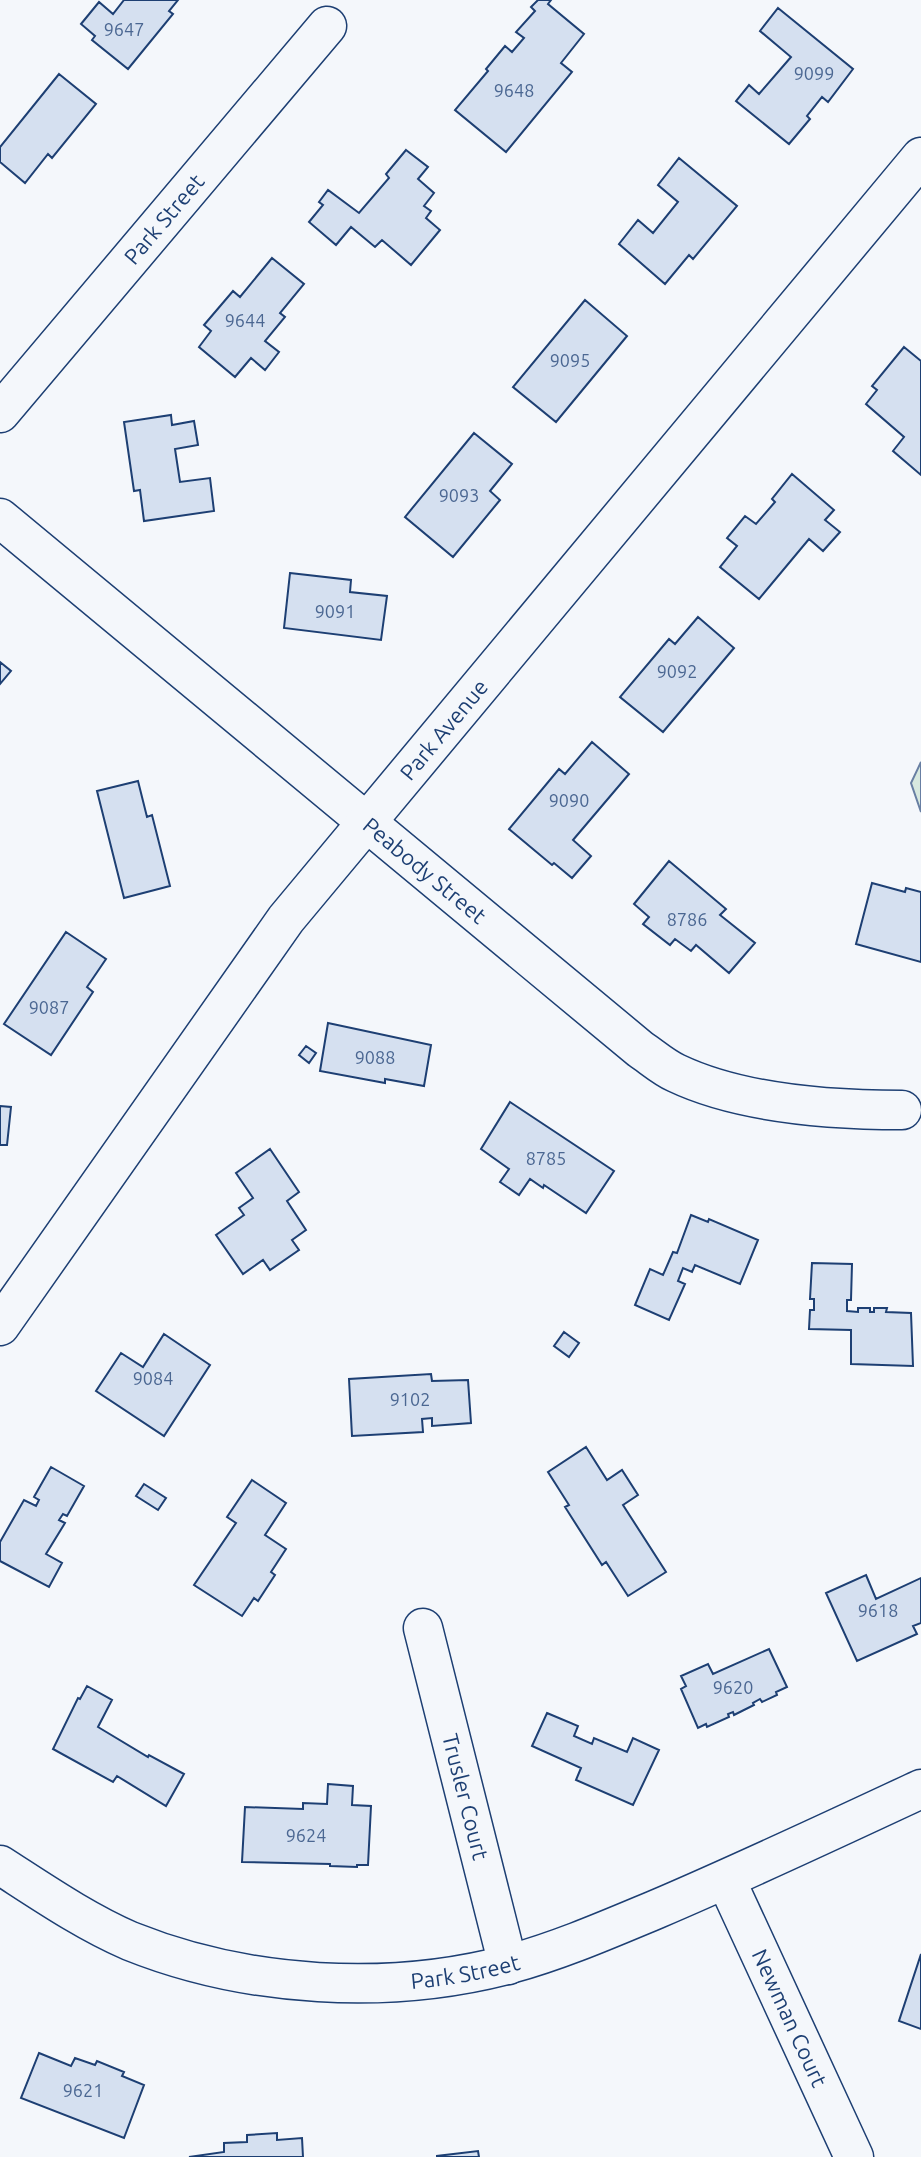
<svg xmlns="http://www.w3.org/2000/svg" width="921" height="2157" font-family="Ubuntu,sans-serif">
  <rect width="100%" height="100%" fill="#f4f7fb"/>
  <path fill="#d7e8df" stroke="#687fa3" stroke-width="2" d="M921,762v50l-10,-29z"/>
  <path fill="#d5e0f0" stroke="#1d3f73" stroke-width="2" d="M124,0h54l-9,11 4,3 -45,55 -36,-29 3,-4 -14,-12 18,-22 14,12z
    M538,0h13l-3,4 36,30 -23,29 11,9 -66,80 -51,-42 33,-39 -2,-2 19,-23 7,6 12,-14 -8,-6 19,-21 -4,-4z
    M778,8l75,61 -25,33 -6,-5 -15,19 3,3 -21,25 -53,-43 13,-16 10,9 32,-37 -31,-26z
    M59,74l37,30 -44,54 -4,-4 -23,29 -25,-21v-15z
    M406,150l22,17 -10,12 16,14 -10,13 7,5 -5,7 14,12 -29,35 -29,-25 -7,7 -24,-20 -15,18 -27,-23 14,-17 -4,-3 9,-12 31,23 30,-35 -3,-4z
    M679,158l58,48 -44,53 -4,-4 -24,29 -46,-40 19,-24 15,13 25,-31 -20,-17z
    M272,258l32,26 -24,29 5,4 -20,24 14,11 -14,18 -14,-12 -16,19 -36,-30 12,-16 -7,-6 29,-34 7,6z
    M585,300l42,36 -71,86 -43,-35z
    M904,347l17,14v114l-28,-24 11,-14 -38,-33 11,-14 -5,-4z
    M171,415l1,10 22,-4 4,24 -23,4 5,33 30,-4 4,33 -70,10 -4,-31 -6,1 -10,-69z
    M474,433l38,31 -22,27 10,9 -47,57 -48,-40z
    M792,474l42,36 -9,10 15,12 -17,19 -14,-12 -50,60 -39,-32 17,-21 -10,-8 18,-22 11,8 19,-22 -3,-3z
    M290,573l61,7 -1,12 37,4 -6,44 -97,-12z
    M698,617l36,31 -71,84 -43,-35 49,-58 6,5z
    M0,662l11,9 -11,13z
    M592,742l37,32 -56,66 18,16 -19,22 -18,-15 -2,2 -43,-36 50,-60 6,5z
    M138,781l9,36 5,-2 18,71 -46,12 -27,-107z
    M669,861l57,48 -6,6 35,28 -26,30 -33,-28 -5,6 -16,-12 -5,6 -27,-21 6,-7 -15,-13z
    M872,883l33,9 1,-4 15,4v70l-65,-18z
    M66,932l40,27 -19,28 6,5 -42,63 -47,-31z
    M328,1023l103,22 -7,41 -39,-7v4l-65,-12z
    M306,1046l10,7 -7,10 -10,-8z
    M510,1102l104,69 -28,42 -42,-28 -1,3 -13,-9 -11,16 -19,-13 9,-13 -28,-20z
    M0,1106l11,1 -4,38h-7z
    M270,1149l29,43 -12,9 19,29 -14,10 7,10 -29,20 -7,-10 -20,14 -27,-39 28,-20 -5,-7 14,-10 -17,-25z
    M691,1215l17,7 1,-3 49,21 -18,44 -45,-19 -3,7 -9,-4 -5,13 7,3 -16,36 -34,-15 15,-36 13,6 10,-23 4,1z
    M812,1263l40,1 -1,36h-4v11l11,1v-4h12v4h4v-4h13l-1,4 25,1 2,53 -62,-2v-34l-42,-1 1,-19h4v-11h-4z
    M564,1332l15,11 -10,14 -15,-11z
    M164,1334l46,31 -46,71 -68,-45 25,-38 22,14z
    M431,1374l1,7 36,-1 3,43 -39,3v-8l-10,1 1,13 -71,4 -3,-57z
    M586,1447l21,33 15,-10 16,25 -15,10 43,67 -38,24 -22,-34 -4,3 -37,-58 4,-2 -21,-33z
    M51,1467l33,19 -17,30 -4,-2 -4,6 6,3 -19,31 16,9 -13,24 -49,-26v-19l24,-42 12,6 3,-6 -5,-3z
    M252,1480l34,23 -21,32 21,14 -15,23 4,3 -17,26 -4,-3 -12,18 -48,-31 42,-62 -9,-6z
    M144,1484l22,14 -8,12 -22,-14z
    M866,1575l10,24 45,-21v45l-8,3 4,8 -60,27 -31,-68z
    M769,1649l18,38 -11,5 1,3 -15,7 -2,-3 -7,4 1,2 -20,10 -1,-3 -5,2 1,3 -22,10 -1,-3 -8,4 -17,-39 5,-3 -5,-10 27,-12 5,10z
    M87,1686l25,14 -14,27 50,30 1,-2 35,19 -18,32 -49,-30 -4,6 -60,-33 25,-51 2,1z
    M547,1713l31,13 -4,10 18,8 2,-6 33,14 6,-14 26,12 -26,55 -57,-25 5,-12 -49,-22z
    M328,1784l25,2 -1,19 19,1 -3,59h-11v2l-27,-1v-2l-88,-2 3,-55 58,2v-6l24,1z
    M921,1954v75l-22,-8z
    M39,2053l32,13 4,-8 20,7 2,-4 27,11 -2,4 22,9 -20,53 -103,-40z
    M277,2133v7l25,-2 1,19h-114l35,-5v-9l23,-1v-7z
    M478,2151l1,6h-42v-1z"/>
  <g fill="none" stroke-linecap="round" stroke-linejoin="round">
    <g stroke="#1d3f73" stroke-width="41">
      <g id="minor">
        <path id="s1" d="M0,413l327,-387"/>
        <path id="s2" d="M0,518l640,531c12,8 23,18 36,24 65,31 155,37 226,37"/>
        <path id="s3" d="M0,1326l286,-407 635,-762"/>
        <path id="s4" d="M423,1628l85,337"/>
        <path id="s5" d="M0,1865c42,27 84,56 130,76 117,47 259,55 380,23 51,-14 99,-35 147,-55 89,-38 176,-79 264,-120"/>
        <path id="s6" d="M726,1880l128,277"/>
      </g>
    </g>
    <use href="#minor" stroke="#f4f7fb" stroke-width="38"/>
  </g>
  <g text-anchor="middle" stroke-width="6" stroke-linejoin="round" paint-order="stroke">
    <g font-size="18" fill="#4b6792">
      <text x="124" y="36">9647</text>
      <text x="814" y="80">9099</text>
      <text x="514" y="97">9648</text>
      <text x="245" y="327">9644</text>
      <text x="570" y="367">9095</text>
      <text x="459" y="502">9093</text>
      <text x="335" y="618">9091</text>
      <text x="677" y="678">9092</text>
      <text x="569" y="807">9090</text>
      <text x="687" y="926">8786</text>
      <text x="49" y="1014">9087</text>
      <text x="375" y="1064">9088</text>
      <text x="546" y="1165">8785</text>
      <text x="153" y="1385">9084</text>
      <text x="410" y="1406">9102</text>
      <text x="878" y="1617">9618</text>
      <text x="733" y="1694">9620</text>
      <text x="306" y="1842">9624</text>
      <text x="83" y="2097">9621</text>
    </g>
    <g font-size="22" fill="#1d3f73" stroke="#f4f7fb">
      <text dy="8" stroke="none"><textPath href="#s1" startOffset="254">Park Street</textPath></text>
      <text dy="8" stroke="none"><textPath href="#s3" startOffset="744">Park Avenue</textPath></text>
      <text dy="8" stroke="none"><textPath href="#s2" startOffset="552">Peabody Street</textPath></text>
      <text dy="8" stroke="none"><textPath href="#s4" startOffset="174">Trusler Court</textPath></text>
      <text dy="8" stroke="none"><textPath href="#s5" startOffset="492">Park Street</textPath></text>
      <text dy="8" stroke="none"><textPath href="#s6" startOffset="152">Newman Court</textPath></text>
    </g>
  </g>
</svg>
